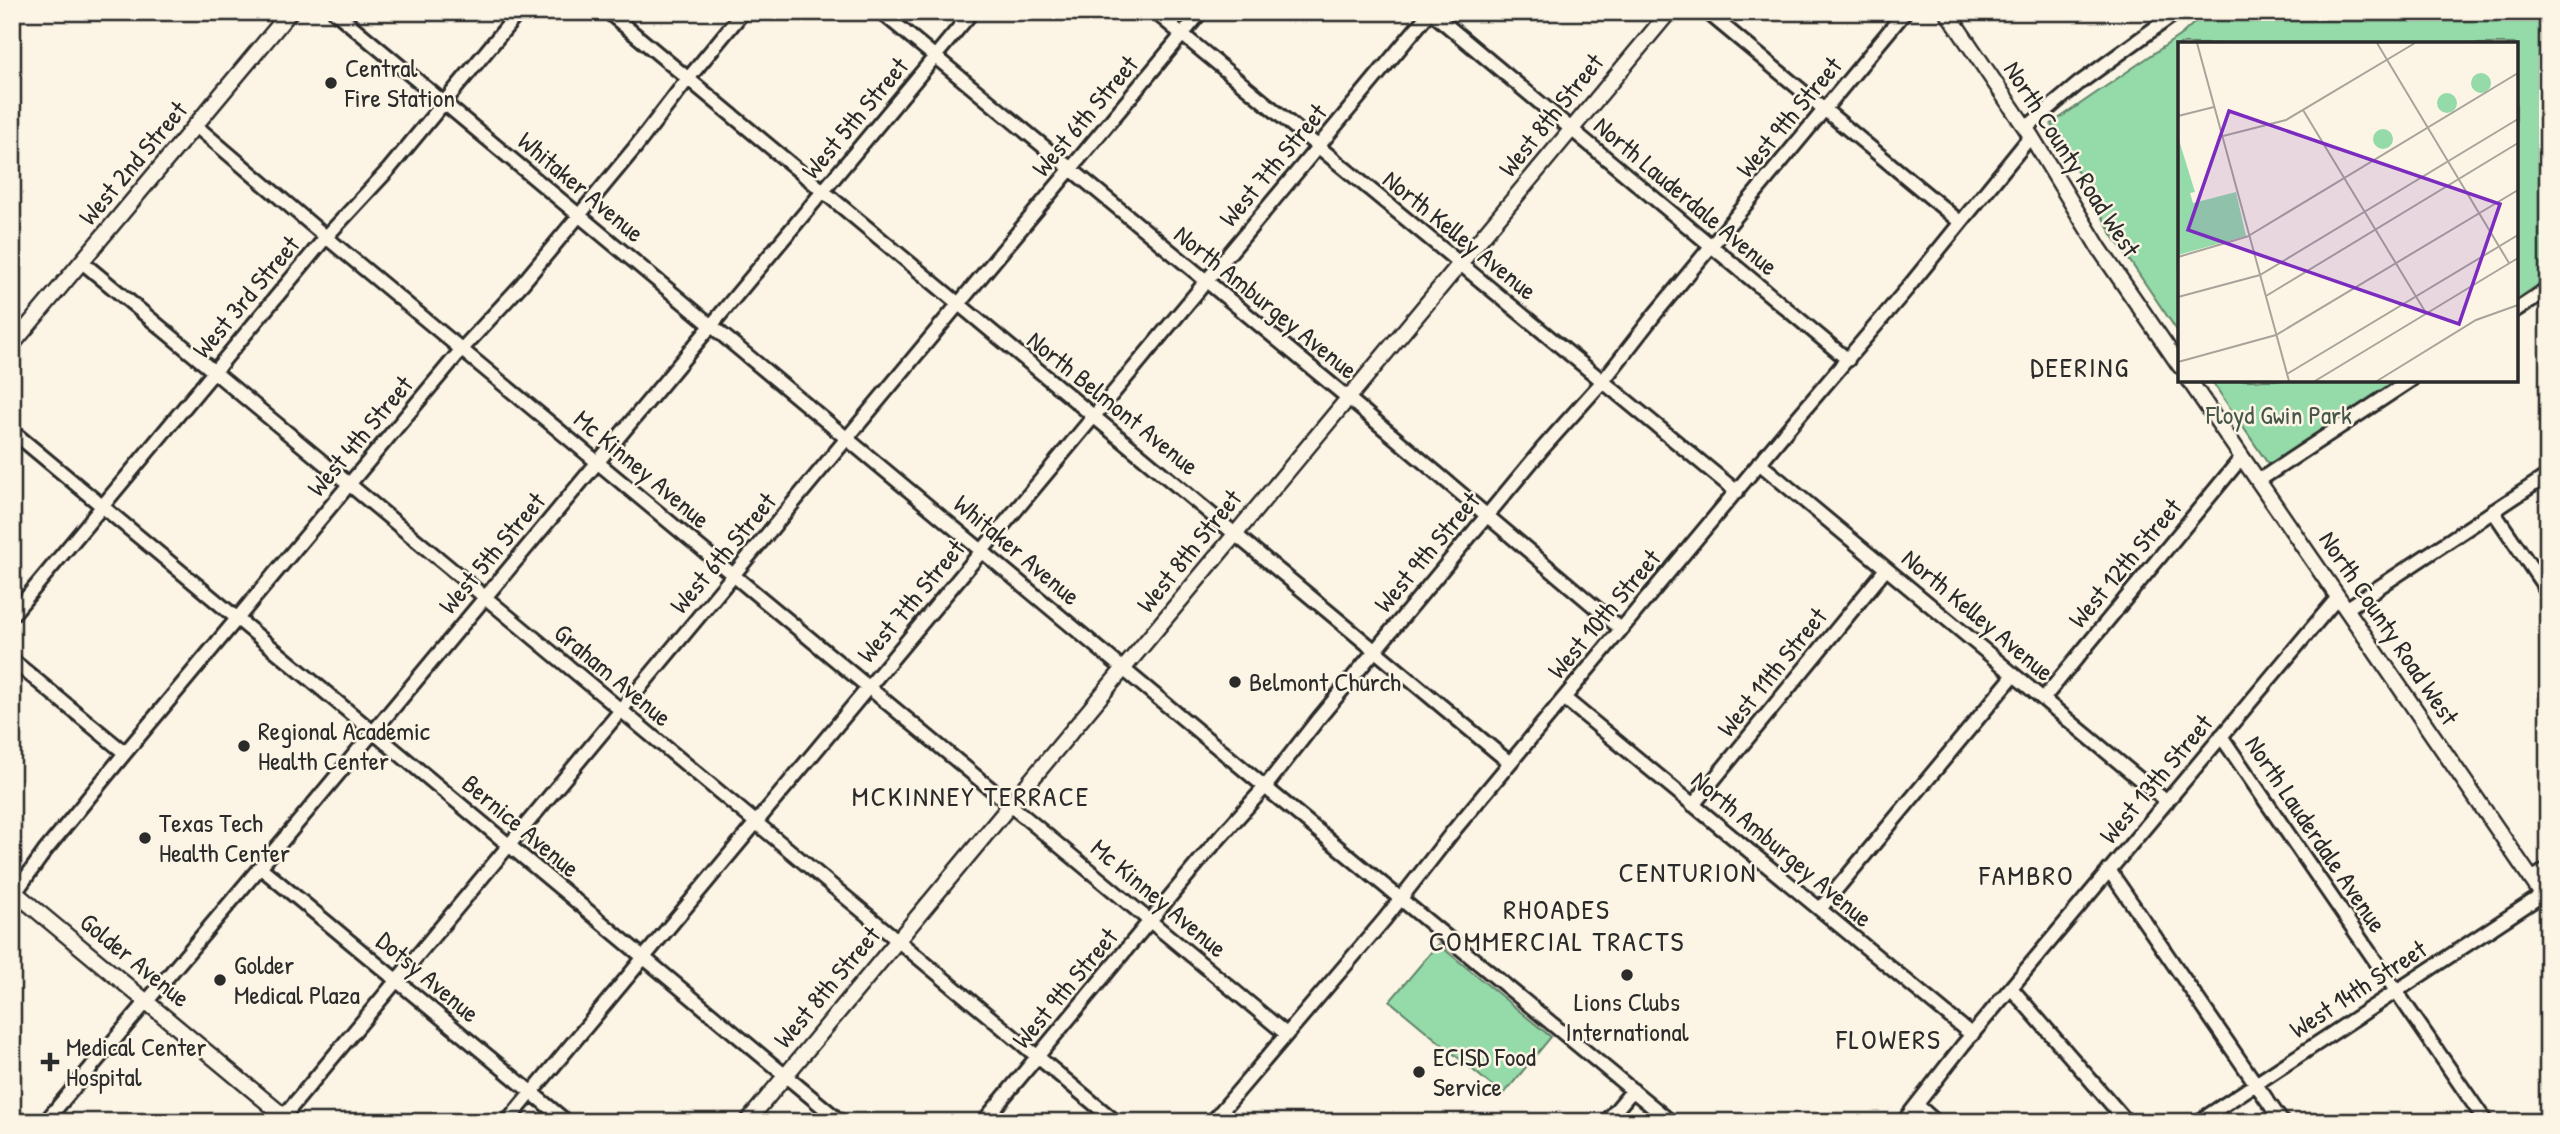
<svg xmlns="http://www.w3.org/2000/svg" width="2560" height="1134" font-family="'Patrick Hand',sans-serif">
  <rect width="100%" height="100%" fill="#fcf5e5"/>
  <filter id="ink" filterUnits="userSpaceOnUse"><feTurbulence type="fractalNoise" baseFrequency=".0143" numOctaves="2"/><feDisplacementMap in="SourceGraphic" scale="14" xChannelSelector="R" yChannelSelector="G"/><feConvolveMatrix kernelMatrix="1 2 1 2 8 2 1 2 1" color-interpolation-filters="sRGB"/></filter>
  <g filter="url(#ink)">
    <path fill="#95dba9" stroke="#60836a" stroke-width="2" d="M2206,12h342v266l-32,22v-256h-336v291l-67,-99 -62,-112 131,-90z
      M2211,380h186l-128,85z
      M1438,944l113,93 -48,58 -113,-94z"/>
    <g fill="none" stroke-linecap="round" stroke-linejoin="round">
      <g stroke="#2b2b2b" stroke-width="18">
        <path id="minor" d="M335,12l930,775 406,335
          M608,12l902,751
          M881,12l467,386 273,231
          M1155,12l582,480
          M1431,12l417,348
          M1707,12l253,210
          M196,126l130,111 959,796
          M2026,128l52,-44 99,-72
          M82,262l1034,860
          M2516,310l32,-21
          M12,431l829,691
          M1759,463l408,339
          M2258,481l153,-101
          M2493,511l55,81
          M2346,609l202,-134
          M12,615l314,-378 63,-68 130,-157
          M12,660l113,93
          M1564,698l408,337
          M2043,699l199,-242
          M2221,736l265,386
          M1693,805l193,-236
          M260,867l307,255
          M2109,870l173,252
          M2531,879l17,-10
          M15,893l30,-42 80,-98 337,-404 60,-65 112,-135 53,-69 56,-68
          M1820,909l194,-234
          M12,910l10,-11
          M2011,988l116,134
          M1917,1105l19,17
          M45,1122l260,-308 667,-802
          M279,1122l922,-1110
          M507,1122l923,-1110
          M983,1122l224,-270 58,-65 54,-69 224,-270 60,-67 52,-67 250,-302
          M1212,1122l172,-202 71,-91 337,-405 114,-134 125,-154
          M1606,1122l27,-32
          M1903,1122l60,-77 375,-448
          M2198,1122l344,-227"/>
      </g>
      <g stroke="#2b2b2b" stroke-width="19">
        <path id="major" d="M1947,12l84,124 68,112 81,118
          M12,345l278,-333
          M2189,380l359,523
          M12,890l279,232
          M747,1122l922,-1110"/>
      </g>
      <use href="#minor" stroke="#fcf5e5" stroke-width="12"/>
      <use href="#major" stroke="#fcf5e5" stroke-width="14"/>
    </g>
  </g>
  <g fill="#2b2b2b" stroke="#fcf5e5" stroke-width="2.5">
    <circle cx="331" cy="83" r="7"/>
    <circle cx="1235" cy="682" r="7"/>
    <circle cx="244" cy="746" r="7"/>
    <circle cx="145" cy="838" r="7"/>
    <circle cx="1627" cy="975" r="7"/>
    <circle cx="220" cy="980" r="7"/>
    <path d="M46.5 1051.5h7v7h7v7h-7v7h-7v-7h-7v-7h7z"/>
    <circle cx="1419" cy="1072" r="7"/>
  </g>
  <g text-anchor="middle" stroke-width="5" stroke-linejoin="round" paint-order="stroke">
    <g font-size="26" fill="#2b2b2b" stroke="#fcf5e5" text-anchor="start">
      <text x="345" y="77">Central<tspan x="345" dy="30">Fire Station</tspan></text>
      <text x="1249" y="691">Belmont Church</text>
      <text x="258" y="740">Regional Academic<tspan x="258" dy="30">Health Center</tspan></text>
      <text x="159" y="832">Texas Tech<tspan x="159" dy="30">Health Center</tspan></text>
      <text x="234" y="974">Golder<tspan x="234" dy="30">Medical Plaza</tspan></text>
      <text x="1627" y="1011" text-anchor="middle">Lions Clubs<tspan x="1627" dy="30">International</tspan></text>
      <text x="66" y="1056">Medical Center<tspan x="66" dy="30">Hospital</tspan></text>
      <text x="1433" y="1066">ECISD Food<tspan x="1433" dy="30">Service</tspan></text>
    </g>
    <g font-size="26" fill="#2b2b2b" stroke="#fcf5e5">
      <text transform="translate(1551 115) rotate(-51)" y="9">West 8th Street</text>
      <text transform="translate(1085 116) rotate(-50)" y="9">West 6th Street</text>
      <text transform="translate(1789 117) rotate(-50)" y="9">West 9th Street</text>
      <text transform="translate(855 118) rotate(-50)" y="9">West 5th Street</text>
      <text transform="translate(2072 159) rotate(57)" y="9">North County Road West</text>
      <text transform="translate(133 163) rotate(-50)" y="9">West 2nd Street</text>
      <text transform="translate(1273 165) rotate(-50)" y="9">West 7th Street</text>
      <text transform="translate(581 187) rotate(40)" y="9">Whitaker Avenue</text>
      <text transform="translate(1686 196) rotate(40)" y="9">North Lauderdale Avenue</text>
      <text transform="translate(1460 235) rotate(39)" y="9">North Kelley Avenue</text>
      <text transform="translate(246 297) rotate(-50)" y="9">West 3rd Street</text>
      <text transform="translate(1266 302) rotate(39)" y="9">North Amburgey Avenue</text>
      <text transform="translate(1113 403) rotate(39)" y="9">North Belmont Avenue</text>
      <text transform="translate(360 436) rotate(-50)" y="9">West 4th Street</text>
      <text transform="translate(642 469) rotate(40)" y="9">Mc Kinney Avenue</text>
      <text transform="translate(1017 550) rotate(40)" y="9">Whitaker Avenue</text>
      <text transform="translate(1189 551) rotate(-51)" y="9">West 8th Street</text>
      <text transform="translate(1427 552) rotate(-50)" y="9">West 9th Street</text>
      <text transform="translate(492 553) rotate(-50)" y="9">West 5th Street</text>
      <text transform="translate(723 553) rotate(-50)" y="9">West 6th Street</text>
      <text transform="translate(2125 563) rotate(-50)" y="9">West 12th Street</text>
      <text transform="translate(911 601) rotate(-50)" y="9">West 7th Street</text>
      <text transform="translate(1604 614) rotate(-50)" y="9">West 10th Street</text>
      <text transform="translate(1978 615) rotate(40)" y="9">North Kelley Avenue</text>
      <text transform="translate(2389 628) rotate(56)" y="9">North County Road West</text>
      <text transform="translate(1772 672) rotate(-51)" y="9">West 11th Street</text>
      <text transform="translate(613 675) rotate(40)" y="9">Graham Avenue</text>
      <text transform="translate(2156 779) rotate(-50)" y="9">West 13th Street</text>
      <text transform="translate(521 826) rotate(40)" y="9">Bernice Avenue</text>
      <text transform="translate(2316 834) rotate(56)" y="9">North Lauderdale Avenue</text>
      <text transform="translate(1782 849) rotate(40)" y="9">North Amburgey Avenue</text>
      <text transform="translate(1159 898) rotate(40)" y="9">Mc Kinney Avenue</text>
      <text transform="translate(135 960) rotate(39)" y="9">Golder Avenue</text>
      <text transform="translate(428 977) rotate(40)" y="9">Dotsy Avenue</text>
      <text transform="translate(827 987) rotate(-50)" y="9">West 8th Street</text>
      <text transform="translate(1065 988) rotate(-50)" y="9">West 9th Street</text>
      <text transform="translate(2358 989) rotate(-33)" y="9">West 14th Street</text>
    </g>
    <g font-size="26" fill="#46574a" stroke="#fcf5e5">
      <text x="2279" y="424">Floyd Gwin Park</text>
    </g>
    <g font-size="28" letter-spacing="2" fill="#2b2b2b" stroke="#fcf5e5">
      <text x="2080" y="377">DEERING</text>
      <text x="971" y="806">MCKINNEY TERRACE</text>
      <text x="1688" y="882">CENTURION</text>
      <text x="2027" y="885">FAMBRO</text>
      <text x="1557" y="919">RHOADES<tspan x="1557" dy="32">COMMERCIAL TRACTS</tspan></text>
      <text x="1889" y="1049">FLOWERS</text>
    </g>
  </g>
  <g transform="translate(2178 42)">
    <rect width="340" height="340" fill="#fcf5e5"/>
    <path d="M293 41a10 10 0 1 1 20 0a10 10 0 1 1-20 0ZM259 61a10 10 0 1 1 20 0a10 10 0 1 1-20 0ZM195 97a10 10 0 1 1 20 0a10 10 0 1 1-20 0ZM0,95l17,55 -5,1 3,10 43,-11 10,44 -68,19z" fill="#95dba9"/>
    <path fill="none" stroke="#a8a49b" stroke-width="2" d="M19,1l92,338M199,1l132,220M125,68l123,203M0,74l36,-9M45,94l63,-16 129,-77M72,193l268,-162M0,215l71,-21M88,254l252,-153M0,255l82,-22 258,-156M0,320l98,-27 242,-145M109,332l231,-139M137,339l203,-123M199,339l99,-61 42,-15"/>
    <path fill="#7b2cbf" fill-opacity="0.15" stroke="#7b2cbf" stroke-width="3.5" d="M51,69l271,93 -41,120 -271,-94z"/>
    <rect width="340" height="340" fill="none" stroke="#2b2b2b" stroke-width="3.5"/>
  </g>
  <rect width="2560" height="1134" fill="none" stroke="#fcf5e5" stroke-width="42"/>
  <rect x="21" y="21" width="2518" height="1092" fill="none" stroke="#2b2b2b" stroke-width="2.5" filter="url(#ink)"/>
</svg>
